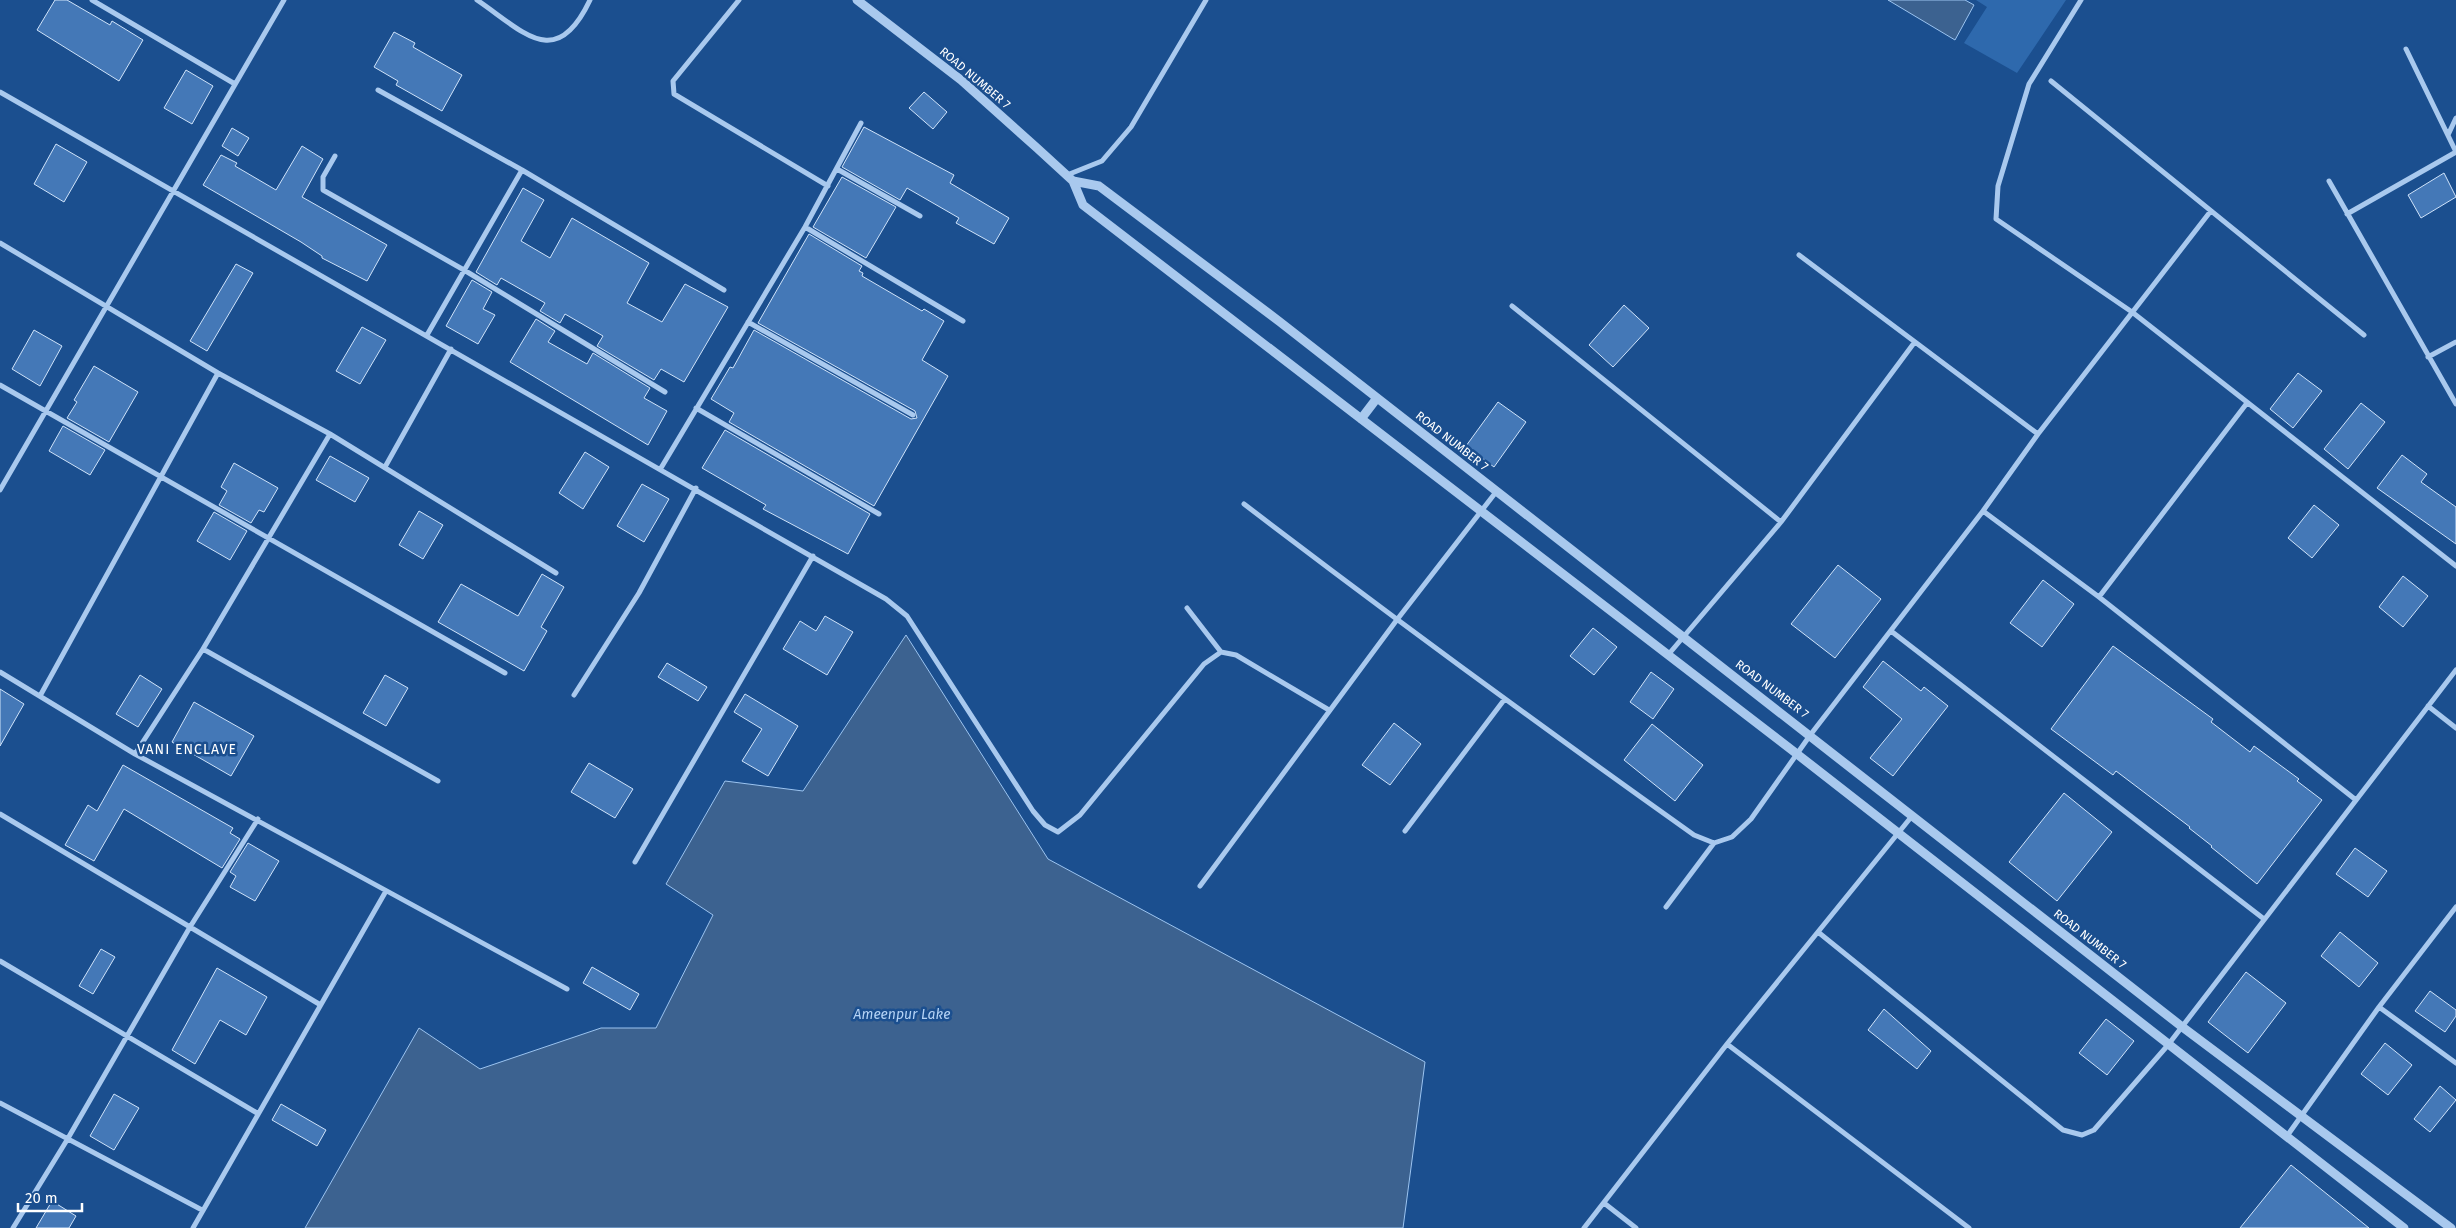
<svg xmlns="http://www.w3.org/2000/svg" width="2456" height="1228" font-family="'Fira Sans',sans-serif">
  <rect width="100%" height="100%" fill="#1b4f8f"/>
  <path fill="#2e69ad" d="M1976,0h90l-49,73 -53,-30 23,-36z"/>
  <path fill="#3c6290" stroke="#9cc4f0" d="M1888,0h77l9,5 -19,35z
    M906,635l142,224 377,203 -22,166h-1098l114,-200 61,41 121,-41h55l57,-113 -47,-31 59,-103 78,10z"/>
  <path fill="#4478b7" stroke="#cfe3fa" d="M55,0h12l43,25 2,-4 31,19 -24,41 -82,-51z
    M394,32l21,11 -2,4 49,28 -20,36 -46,-26 2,-4 -24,-14z
    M186,70l27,16 -21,38 -28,-16z
    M924,92l23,20 -14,17 -24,-21z
    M864,127l90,48 -4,8 59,35 -15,26 -38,-21 3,-5 -52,-30 -7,12 -58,-33z
    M232,128l17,10 -11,18 -16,-10z
    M56,144l31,18 -23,40 -30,-18z
    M302,146l21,13 -21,38 85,48 -20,36 -45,-23v-2l-21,-14 -98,-57 18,-30 16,8 -2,3 41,24z
    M2444,173l12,24 -35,21 -13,-23z
    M842,177l54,30 -30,51 -53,-31z
    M523,188l21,12 -23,41 29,17 22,-40 77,45 -22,40 35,19 23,-38 43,23 -44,75 -23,-13 -7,11 -57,-34 6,-10 -38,-22 -5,9 -20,-12 5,-8 -44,-25 -4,7 -21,-13z
    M809,234l53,32 -3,5 4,2 -1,3 60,35 2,-2 20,12 -22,39 26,16 -74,130 -145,-84 5,-9 -23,-14 19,-32 3,1 21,-38 157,89 6,-1 -2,-7 -157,-88z
    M236,264l17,9 -46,78 -17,-10z
    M472,280l20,12 -9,17 12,6 -17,29 -32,-18z
    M1624,305l25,23 -36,39 -24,-22z
    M536,319l19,12 -7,11 39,22 6,-11 57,35 -6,10 23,13 -19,34 -138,-83z
    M362,327l24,13 -26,44 -24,-13z
    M34,330l28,16 -22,40 -28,-17z
    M94,366l44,26 -29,50 -42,-24 10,-16 -3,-2z
    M2298,373l24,18 -29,37 -23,-19z
    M1498,402l28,20 -32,45 -28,-21z
    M2361,403l24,19 -37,47 -24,-20z
    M63,426l42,24 -15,25 -41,-24z
    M725,430l145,84 -22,40 -85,-45 3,-4 -64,-37z
    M585,452l24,15 -26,42 -24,-16z
    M2402,455l25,19 -6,8 35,25v37l-79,-56z
    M330,456l39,22 -14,24 -39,-22z
    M234,463l44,25 -14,24 -5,-2 -8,13 -32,-18 8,-14 -6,-4z
    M642,484l27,15 -25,43 -27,-16z
    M2314,505l25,20 -27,33 -24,-20z
    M419,511l24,14 -20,34 -24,-14z
    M214,512l33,19 -17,29 -33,-19z
    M1838,565l43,34 -46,59 -44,-34z
    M542,574l22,13 -23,40 6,4 -23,40 -86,-49 23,-38 57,32z
    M2403,576l25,20 -25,31 -24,-20z
    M2043,580l31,24 -32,43 -32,-24z
    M825,616l28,16 -26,43 -44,-26 17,-28 16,10z
    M1593,628l24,19 -23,28 -24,-19z
    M2113,646l100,73 -2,3 39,30 4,-6 45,33 -2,2 25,19 -65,84 -46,-37 1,-1 -23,-18 1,-1 -74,-56 -3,4 -62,-46z
    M1883,661l38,30 3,-4 24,19 -55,70 -23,-18 32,-39 -39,-32z
    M667,663l40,24 -9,14 -40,-24z
    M1651,672l23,17 -21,30 -23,-17z
    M140,675l22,14 -24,38 -22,-13z
    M385,675l23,13 -22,38 -23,-13z
    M0,689l24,15 -24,42z
    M745,694l53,32 -30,50 -26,-15 20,-32 -28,-17z
    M194,702l60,34 -23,40 -59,-34z
    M1394,723l27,21 -31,41 -28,-20z
    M1652,724l51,41 -28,36 -51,-41z
    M589,763l44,26 -18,29 -44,-26z
    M123,765l110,63 -3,5 10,6 -18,29 -98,-59 -30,52 -29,-16 23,-40 9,6z
    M2064,793l48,39 -55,69 -48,-39z
    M248,843l31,18 -24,40 -25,-14 6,-11 -6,-4z
    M2355,848l32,23 -19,26 -32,-23z
    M2340,932l38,31 -19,24 -38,-31z
    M101,949l14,8 -22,37 -14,-8z
    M592,967l47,27 -9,16 -47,-27z
    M217,968l50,29 -21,38 -26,-15 -25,44 -23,-14z
    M2246,972l40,31 -38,50 -40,-31z
    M2430,991l26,19v6l-11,16 -30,-21z
    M1884,1009l47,42 -14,18 -49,-39z
    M2106,1019l28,22 -27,34 -28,-22z
    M2385,1043l27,22 -24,30 -27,-21z
    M2440,1086l16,14 -26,32 -16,-13z
    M114,1094l25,14 -25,42 -24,-14z
    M281,1104l45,26 -9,16 -45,-26z
    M2291,1165l78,63h-129z
    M52,1201l24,15 -7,12h-33z"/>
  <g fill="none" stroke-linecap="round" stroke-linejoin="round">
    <path stroke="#a9c9ee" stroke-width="5" d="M92,0l143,84
      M477,0c47,32 79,72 113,0
      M739,0l-66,81 1,13 154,92
      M2081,0l-52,84 -31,102 -2,33 136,93 324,254
      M2406,49l50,103
      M2051,81l313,254
      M378,90l144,80 202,120
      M0,92l886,507 21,17 126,195 12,14 13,7 22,-17 124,-151 17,-12 15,3 93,55
      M2448,135l8,-17
      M335,156l-12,21v13l141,80 201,122
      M837,169l83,47
      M1067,175l35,-14 29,-34 75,-127
      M2329,181l127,223
      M2347,214l109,-62
      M805,227l158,94
      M0,243l218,130 112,61 226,139
      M1799,255l239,179
      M1512,306l269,216
      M748,322l165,93
      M427,335l95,-165
      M2428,357l28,-15
      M0,385l505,288
      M696,408l183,106
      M385,467l66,-118
      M661,468l144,-241 56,-104
      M0,490l284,-490
      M1244,504c148,113 298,223 450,331l20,8 18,-6 19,-18 60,-85 172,-223 55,-77 172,-222
      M1983,511l116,86 257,203
      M2099,597l148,-194
      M1187,608l34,44
      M1891,631l373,288
      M203,649l235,132
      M1668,655l113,-133 133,-179
      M0,672l135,82 432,235
      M574,695l65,-102 57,-105
      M40,696l178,-323
      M2428,706l28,22
      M135,754l68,-105 127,-215
      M0,814l190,113 -123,213 -54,88
      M258,819l-68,108 129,77
      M1405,831l99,-131
      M635,862l178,-306
      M1200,886l196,-265 100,-129
      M1666,907l48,-64
      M1818,932l245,198 19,5 12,-5 74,-85 288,-375
      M0,961l257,152
      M2379,1007l77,56
      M1727,1044l242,184
      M0,1103l202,107
      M2287,1136l92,-129 77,-100
      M1604,1203l32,25
      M193,1228l193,-337
      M1584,1228l143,-184 185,-228"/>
    <path stroke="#a9c9ee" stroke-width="9" d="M857,0l104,80 76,68 36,33 10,24 714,549 607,474
      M1073,181l26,5 181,136 901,704 270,202
      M1361,419l16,-21"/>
  </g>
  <g text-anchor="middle" stroke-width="5" stroke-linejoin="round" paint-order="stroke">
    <g font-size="12" fill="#fff" stroke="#1b4f8f">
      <text transform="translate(975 78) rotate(40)" y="4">ROAD NUMBER 7</text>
      <text transform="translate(1452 441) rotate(38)" y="4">ROAD NUMBER 7</text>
      <text transform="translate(1772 689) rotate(37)" y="4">ROAD NUMBER 7</text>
      <text transform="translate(2090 939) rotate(38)" y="4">ROAD NUMBER 7</text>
    </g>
    <g font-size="14" letter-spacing="1" fill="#fff" stroke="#1b4f8f">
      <text x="187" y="754">VANI ENCLAVE</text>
    </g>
    <g font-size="14" font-style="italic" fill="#b5d3f5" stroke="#1b4f8f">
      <text x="902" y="1019">Ameenpur Lake</text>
    </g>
  </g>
  <path d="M18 1203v8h64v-8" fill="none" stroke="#ffffff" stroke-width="2.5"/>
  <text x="25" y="1203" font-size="15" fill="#ffffff" stroke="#1b4f8f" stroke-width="4" paint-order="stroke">20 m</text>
</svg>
